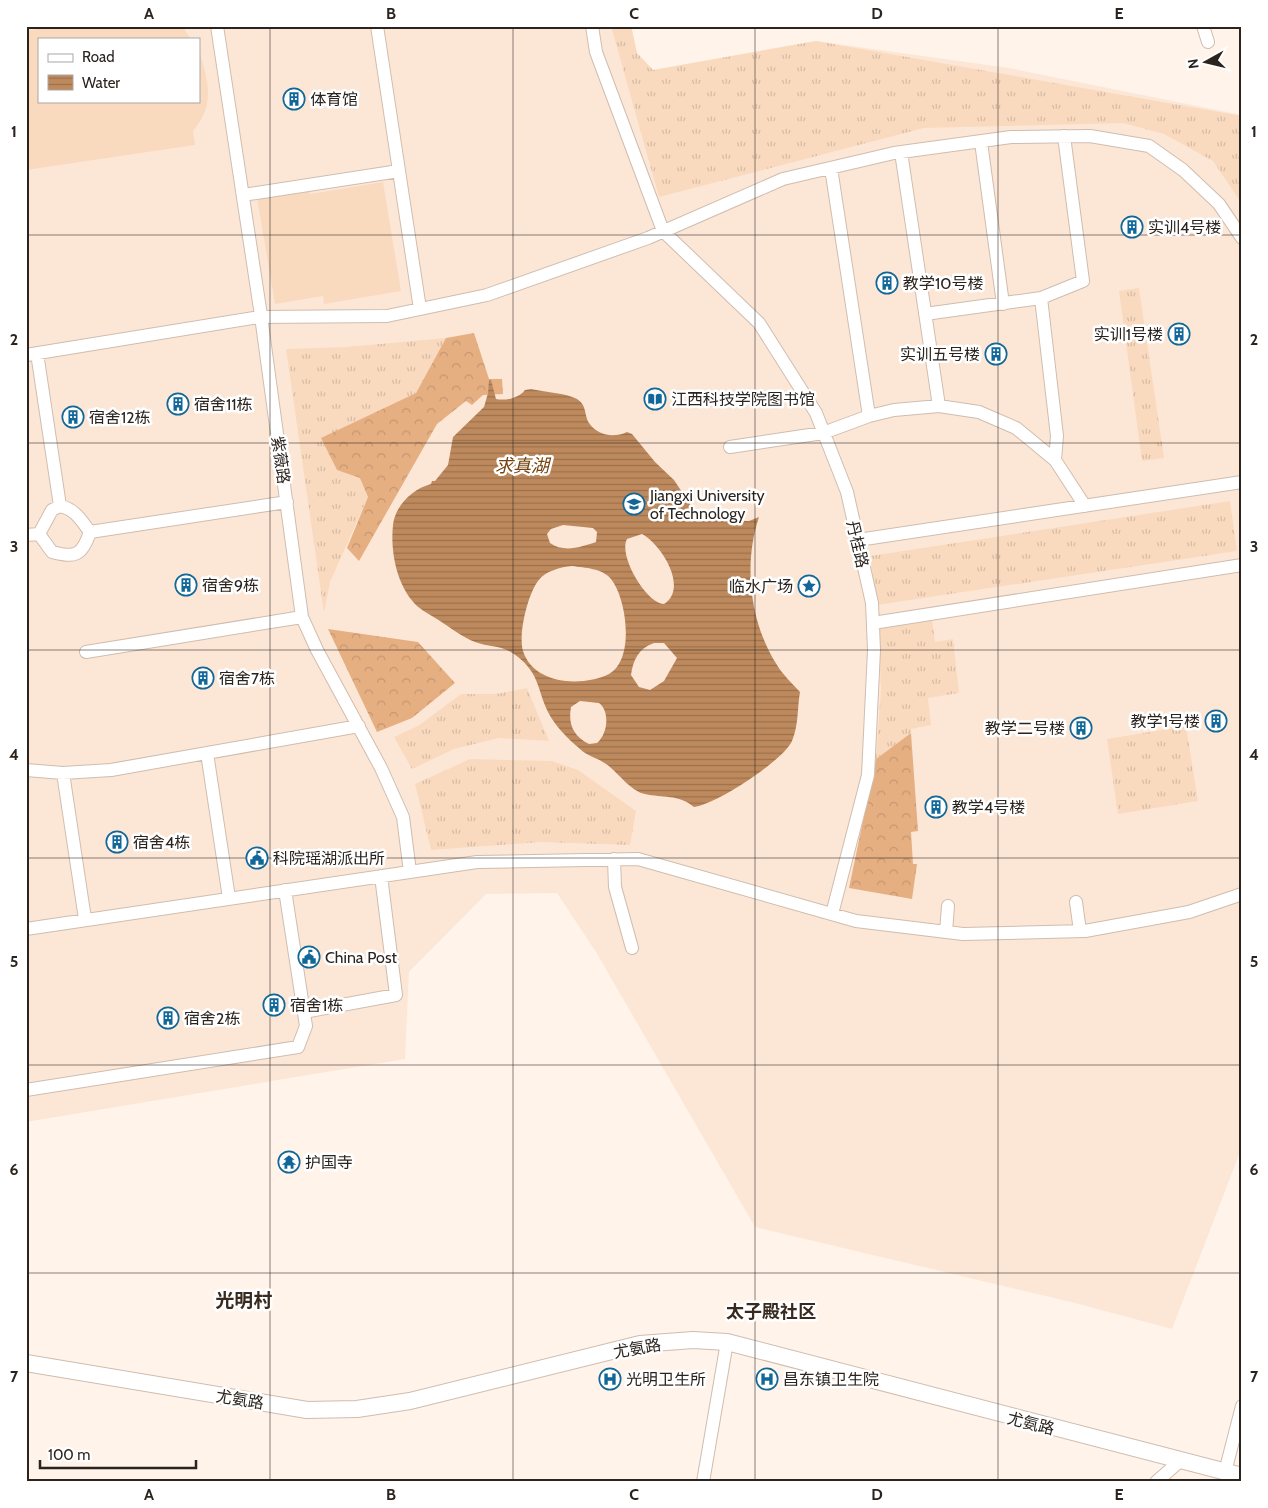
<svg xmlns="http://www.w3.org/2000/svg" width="1268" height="1508" font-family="Cabin,'Noto Sans SC',sans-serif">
  <defs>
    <pattern id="grass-tufts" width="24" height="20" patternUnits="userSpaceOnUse" patternTransform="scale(1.25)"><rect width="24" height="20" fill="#fadabf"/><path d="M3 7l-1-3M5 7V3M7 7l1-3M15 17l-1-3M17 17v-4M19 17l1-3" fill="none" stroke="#d6bba4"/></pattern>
    <pattern id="forest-crowns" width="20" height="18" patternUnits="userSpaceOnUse" patternTransform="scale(1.25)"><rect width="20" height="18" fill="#e6af82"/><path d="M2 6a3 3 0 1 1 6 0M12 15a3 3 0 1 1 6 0" fill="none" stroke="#c59670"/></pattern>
    <pattern id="water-rules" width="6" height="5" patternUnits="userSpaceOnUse" patternTransform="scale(1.25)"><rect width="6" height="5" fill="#be8a5d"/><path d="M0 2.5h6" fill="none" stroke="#9b704c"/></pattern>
  </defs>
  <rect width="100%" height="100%" fill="#fff3ea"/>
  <path fill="#fce7d7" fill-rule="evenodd" d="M26,26h605l6,27 16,17 163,-29 193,27 233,47v1032l-70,182 -97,-26 -320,-76 -159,-275 -39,-59 -71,1 -77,78 -4,87 -379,63zM39,39h160v62h-160z"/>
  <path fill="url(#grass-tufts)" d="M611,26h20l6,27 16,17 163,-29 426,75v88l-29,-43 -49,-27 -41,-11 -199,5 -265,69z
    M1139,288l25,170 -22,3 -23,-170z
    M446,338l-30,55 -94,45 15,31 23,9 8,19 -38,85 -6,31 -38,-264 61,-2z
    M1230,501l7,50 -360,54 -7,-49z
    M932,619l3,23 18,-3 6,54 -31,5 3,27 -20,4v4l-35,26 5,-70 -3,-61z
    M527,688l22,53 -50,-3 -45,11 -42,20 -18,-32 24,-11 43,-32h35z
    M1186,726l12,75 -80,13 -11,-75z
    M470,759l82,2 26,9 58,41 -6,34 -89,-3 -110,8 -16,-66z"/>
  <path fill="url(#forest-crowns)" d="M474,333l15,46h13l1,15 -20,1 -11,10 -6,-4 -29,23 -78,137 -12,-13 21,-51 -8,-19 -23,-8 -16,-32 95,-45 30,-55z
    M328,629l90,13 37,41 -43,35 -35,14z
    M911,733l7,98 -7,1 2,32h4l-5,35 -63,-11 27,-129z"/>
  <path fill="#fadabf" d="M54,26h128l9,13h-152v62h160v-50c10,31 16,54 -6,80l2,14 -169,25v-139z
    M383,182l18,109 -77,13 -1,-8 -48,8 -18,-106 53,-9v5z"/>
  <path fill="url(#water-rules)" fill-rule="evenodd" d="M489,380h2l5,19c10,2 23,-1 29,-9l6,-1c13,3 35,4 46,10 10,6 7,16 12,24 9,13 25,15 38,9l5,2 23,28 19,18 22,33 21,7 32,1 10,-4c-16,48 -9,106 18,148 6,10 15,18 23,27 -3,17 -1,32 -8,49 -8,19 -77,64 -98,66 -16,-13 -31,-9 -49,-13 -15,-3 -27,-22 -39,-30 -8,-6 -19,-8 -26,-15 -12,-10 -25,-23 -32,-37 -11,-23 -8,-37 -30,-55 -16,-13 -27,-9 -43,-15 -13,-5 -24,-14 -35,-21 -7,-5 -16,-9 -23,-15 -20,-19 -27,-54 -24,-81 2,-19 19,-36 38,-41l1,-3h3l13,-16 5,-28 31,-30 4,-14zM563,525l30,3 4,4 -1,10c-15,5 -32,11 -46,1l-3,-9 4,-5zM642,534c19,10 47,54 22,70 -18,-1 -46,-49 -37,-65zM572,566c13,2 30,2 39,13 16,20 24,81 -2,95 -27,13 -75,11 -86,-23 -5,-17 5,-57 15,-70 7,-10 23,-14 34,-15zM654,643h10l13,15 -13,23 -14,9 -11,-3 -8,-12c2,-15 8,-27 23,-32zM580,701l19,2c11,8 9,31 -2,40l-8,1c-16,-8 -21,-20 -18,-37z"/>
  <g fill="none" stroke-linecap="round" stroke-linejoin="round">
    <g stroke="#cfbdaf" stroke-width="14">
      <path id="minor" d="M217,26l43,283 42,308 15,33 64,118 22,49 7,55
        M377,26l43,283
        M592,26l4,26 67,179 96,92 57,90 31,79 25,111 2,47 -6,125 -36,139
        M1203,26l5,16
        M981,142l22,162
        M901,152l38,254
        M831,168l38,248
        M243,195l156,-24
        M1041,298l42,-17 -19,-145
        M925,314l116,-16 16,138 -2,24
        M37,353l23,153
        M26,355l233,-38 128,-1 100,-21 161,-57 135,-59 111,-26 117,-16 79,-1 59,10 34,24 36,34 23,34
        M730,447l93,-14 46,-17 25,-6 45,-4 40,6 37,16 39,32 30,46
        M60,506c15,3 21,14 30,26 -8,24 -15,26 -38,20l-13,-18 13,-24z
        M90,532l197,-30
        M26,535l13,-1
        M858,540l384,-58
        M873,623l369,-58
        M86,652l216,-35
        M207,753l22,145
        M26,770l37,3 48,-3 248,-44
        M63,773l22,146
        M614,859l1,28 17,61
        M1076,902l4,29
        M26,929l451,-67 161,-3 218,62 107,13 122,-3 104,-19 53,-18
        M946,932l2,-26
        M304,1012l92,-17 -15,-119
        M26,1090l272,-43 8,-21 -21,-136
        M1225,1472l17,-66
        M703,1482l24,-140
        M1156,1482l24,-21"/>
    </g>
    <g stroke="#cfbdaf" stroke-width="18">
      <path id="major" d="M26,1363l281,47 50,-1 53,-8 230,-57 53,-4 34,2 515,134"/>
    </g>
    <use href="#minor" stroke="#fff" stroke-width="12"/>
    <use href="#major" stroke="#fff" stroke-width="16"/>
  </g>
  <path fill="none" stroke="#2a231e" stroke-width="1" stroke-opacity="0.55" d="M270,26v1456M513,26v1456M755,26v1456M998,26v1456M26,235h1216M26,443h1216M26,650h1216M26,858h1216M26,1065h1216M26,1273h1216"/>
  <defs>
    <g id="building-ring" transform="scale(1.125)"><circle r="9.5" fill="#fff" stroke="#116797" stroke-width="1.5"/><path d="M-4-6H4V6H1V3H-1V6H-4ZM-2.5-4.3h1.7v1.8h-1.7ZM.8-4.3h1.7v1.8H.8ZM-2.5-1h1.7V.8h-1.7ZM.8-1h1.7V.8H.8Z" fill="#116797"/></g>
    <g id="library-ring" transform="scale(1.125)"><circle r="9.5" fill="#fff" stroke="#116797" stroke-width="1.5"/><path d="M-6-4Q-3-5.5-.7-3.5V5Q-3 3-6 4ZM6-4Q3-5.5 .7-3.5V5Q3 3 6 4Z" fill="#116797"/></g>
    <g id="university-ring" transform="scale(1.125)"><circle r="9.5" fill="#fff" stroke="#116797" stroke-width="1.5"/><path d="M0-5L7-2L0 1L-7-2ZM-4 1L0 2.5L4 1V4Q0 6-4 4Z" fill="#116797"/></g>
    <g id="sight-ring" transform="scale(1.125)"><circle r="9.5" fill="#fff" stroke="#116797" stroke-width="1.5"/><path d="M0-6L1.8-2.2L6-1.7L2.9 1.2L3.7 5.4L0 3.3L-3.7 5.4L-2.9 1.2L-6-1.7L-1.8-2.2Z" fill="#116797"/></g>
    <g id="civic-ring" transform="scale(1.125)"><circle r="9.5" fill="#fff" stroke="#116797" stroke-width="1.5"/><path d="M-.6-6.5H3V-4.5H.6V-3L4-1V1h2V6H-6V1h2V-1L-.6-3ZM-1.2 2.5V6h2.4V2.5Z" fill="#116797"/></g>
    <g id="temple-ring" transform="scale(1.125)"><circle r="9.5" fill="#fff" stroke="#116797" stroke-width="1.5"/><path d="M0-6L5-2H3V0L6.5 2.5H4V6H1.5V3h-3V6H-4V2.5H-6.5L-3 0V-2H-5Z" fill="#116797"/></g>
    <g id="hospital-ring" transform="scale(1.125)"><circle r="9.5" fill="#fff" stroke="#116797" stroke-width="1.5"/><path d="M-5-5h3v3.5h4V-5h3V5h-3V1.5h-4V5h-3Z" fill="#116797"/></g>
  </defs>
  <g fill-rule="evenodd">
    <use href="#building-ring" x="294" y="99"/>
    <use href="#building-ring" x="1132" y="227"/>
    <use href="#building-ring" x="887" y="283"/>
    <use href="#building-ring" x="1179" y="334"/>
    <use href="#building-ring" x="996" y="354"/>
    <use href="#library-ring" x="655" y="399"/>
    <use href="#building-ring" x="178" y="404"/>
    <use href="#building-ring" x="73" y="417"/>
    <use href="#university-ring" x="634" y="504"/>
    <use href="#building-ring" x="186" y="585"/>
    <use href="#sight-ring" x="809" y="586"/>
    <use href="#building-ring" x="203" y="678"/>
    <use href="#building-ring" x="1216" y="721"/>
    <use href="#building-ring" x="1081" y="728"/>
    <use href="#building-ring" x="936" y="807"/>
    <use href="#building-ring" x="117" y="842"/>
    <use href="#civic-ring" x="257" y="858"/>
    <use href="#civic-ring" x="309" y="957"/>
    <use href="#building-ring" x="274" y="1005"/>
    <use href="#building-ring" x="168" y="1018"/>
    <use href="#temple-ring" x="289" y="1162"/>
    <use href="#hospital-ring" x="610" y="1379"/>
    <use href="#hospital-ring" x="767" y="1379"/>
  </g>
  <g text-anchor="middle" stroke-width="5" stroke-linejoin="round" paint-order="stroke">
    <g font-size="16" fill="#2a231e" stroke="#fff" text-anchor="start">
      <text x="310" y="105">体育馆</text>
      <text x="1148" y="233">实训4号楼</text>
      <text x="903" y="289">教学10号楼</text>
      <text x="1163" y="340" text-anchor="end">实训1号楼</text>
      <text x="980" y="360" text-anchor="end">实训五号楼</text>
      <text x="671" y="405">江西科技学院图书馆</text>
      <text x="194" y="410">宿舍11栋</text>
      <text x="89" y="423">宿舍12栋</text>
      <text x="650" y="501">Jiangxi University<tspan x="650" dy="18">of Technology</tspan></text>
      <text x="202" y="591">宿舍9栋</text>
      <text x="793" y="592" text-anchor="end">临水广场</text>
      <text x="219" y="684">宿舍7栋</text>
      <text x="1200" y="727" text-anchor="end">教学1号楼</text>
      <text x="1065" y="734" text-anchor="end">教学二号楼</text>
      <text x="952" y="813">教学4号楼</text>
      <text x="133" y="848">宿舍4栋</text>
      <text x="273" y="864">科院瑶湖派出所</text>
      <text x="325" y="963">China Post</text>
      <text x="290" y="1011">宿舍1栋</text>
      <text x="184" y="1024">宿舍2栋</text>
      <text x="305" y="1168">护国寺</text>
      <text x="626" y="1385">光明卫生所</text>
      <text x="783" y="1385">昌东镇卫生院</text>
    </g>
    <g font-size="16" fill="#2a231e" stroke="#fff">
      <text transform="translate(281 460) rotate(82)" y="6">紫薇路</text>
      <text transform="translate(858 544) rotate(77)" y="6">丹桂路</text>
      <text transform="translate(637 1348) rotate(-10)" y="6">尤氨路</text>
      <text transform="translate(240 1399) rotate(9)" y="6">尤氨路</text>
      <text transform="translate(1031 1423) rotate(14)" y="6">尤氨路</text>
    </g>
    <g font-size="18" font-style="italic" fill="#76430c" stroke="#fff">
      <text x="522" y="472">求真湖</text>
    </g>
    <g font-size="18" font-weight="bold" fill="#382a1e" stroke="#fff">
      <text x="771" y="1318">太子殿社区</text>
    </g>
    <g font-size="19" font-weight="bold" fill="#382a1e" stroke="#fff">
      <text x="244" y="1307">光明村</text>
    </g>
  </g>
  <rect width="1268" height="1508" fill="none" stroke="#ffffff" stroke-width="55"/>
  <rect x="38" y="38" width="162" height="65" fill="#ffffff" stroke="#aaa7a5"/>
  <rect x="48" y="54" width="25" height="8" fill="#ffffff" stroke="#aaa7a5"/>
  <text x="82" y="62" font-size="15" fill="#2a231e">Road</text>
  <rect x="48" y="75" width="25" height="15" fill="url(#water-rules)" stroke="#aaa7a5"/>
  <text x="82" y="88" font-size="15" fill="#2a231e">Water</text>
  <g transform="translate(1206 62) rotate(262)" stroke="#ffffff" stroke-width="4" paint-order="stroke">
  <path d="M0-4L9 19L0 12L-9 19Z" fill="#2a231e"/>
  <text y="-8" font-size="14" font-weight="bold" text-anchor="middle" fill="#2a231e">N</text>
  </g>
  <path d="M40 1460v8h156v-8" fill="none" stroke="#2a231e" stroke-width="2.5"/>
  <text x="48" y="1460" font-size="15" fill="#2a231e" stroke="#ffffff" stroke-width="4" paint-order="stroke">100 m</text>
  <rect x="28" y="28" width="1212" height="1452" fill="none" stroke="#2a231e" stroke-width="2"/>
  <g font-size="16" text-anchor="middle" font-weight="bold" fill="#2a231e">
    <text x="149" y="19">A</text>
    <text x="391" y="19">B</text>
    <text x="634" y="19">C</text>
    <text x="877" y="19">D</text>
    <text x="1119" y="19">E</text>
    <text x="14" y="137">1</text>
    <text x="1254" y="137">1</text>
    <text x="14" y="345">2</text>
    <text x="1254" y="345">2</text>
    <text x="14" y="552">3</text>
    <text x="1254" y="552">3</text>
    <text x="14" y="760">4</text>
    <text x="1254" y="760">4</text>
    <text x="14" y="967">5</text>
    <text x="1254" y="967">5</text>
    <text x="14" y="1175">6</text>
    <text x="1254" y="1175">6</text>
    <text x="14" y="1382">7</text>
    <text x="1254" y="1382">7</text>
    <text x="149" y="1500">A</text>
    <text x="391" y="1500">B</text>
    <text x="634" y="1500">C</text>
    <text x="877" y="1500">D</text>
    <text x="1119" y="1500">E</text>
  </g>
</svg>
